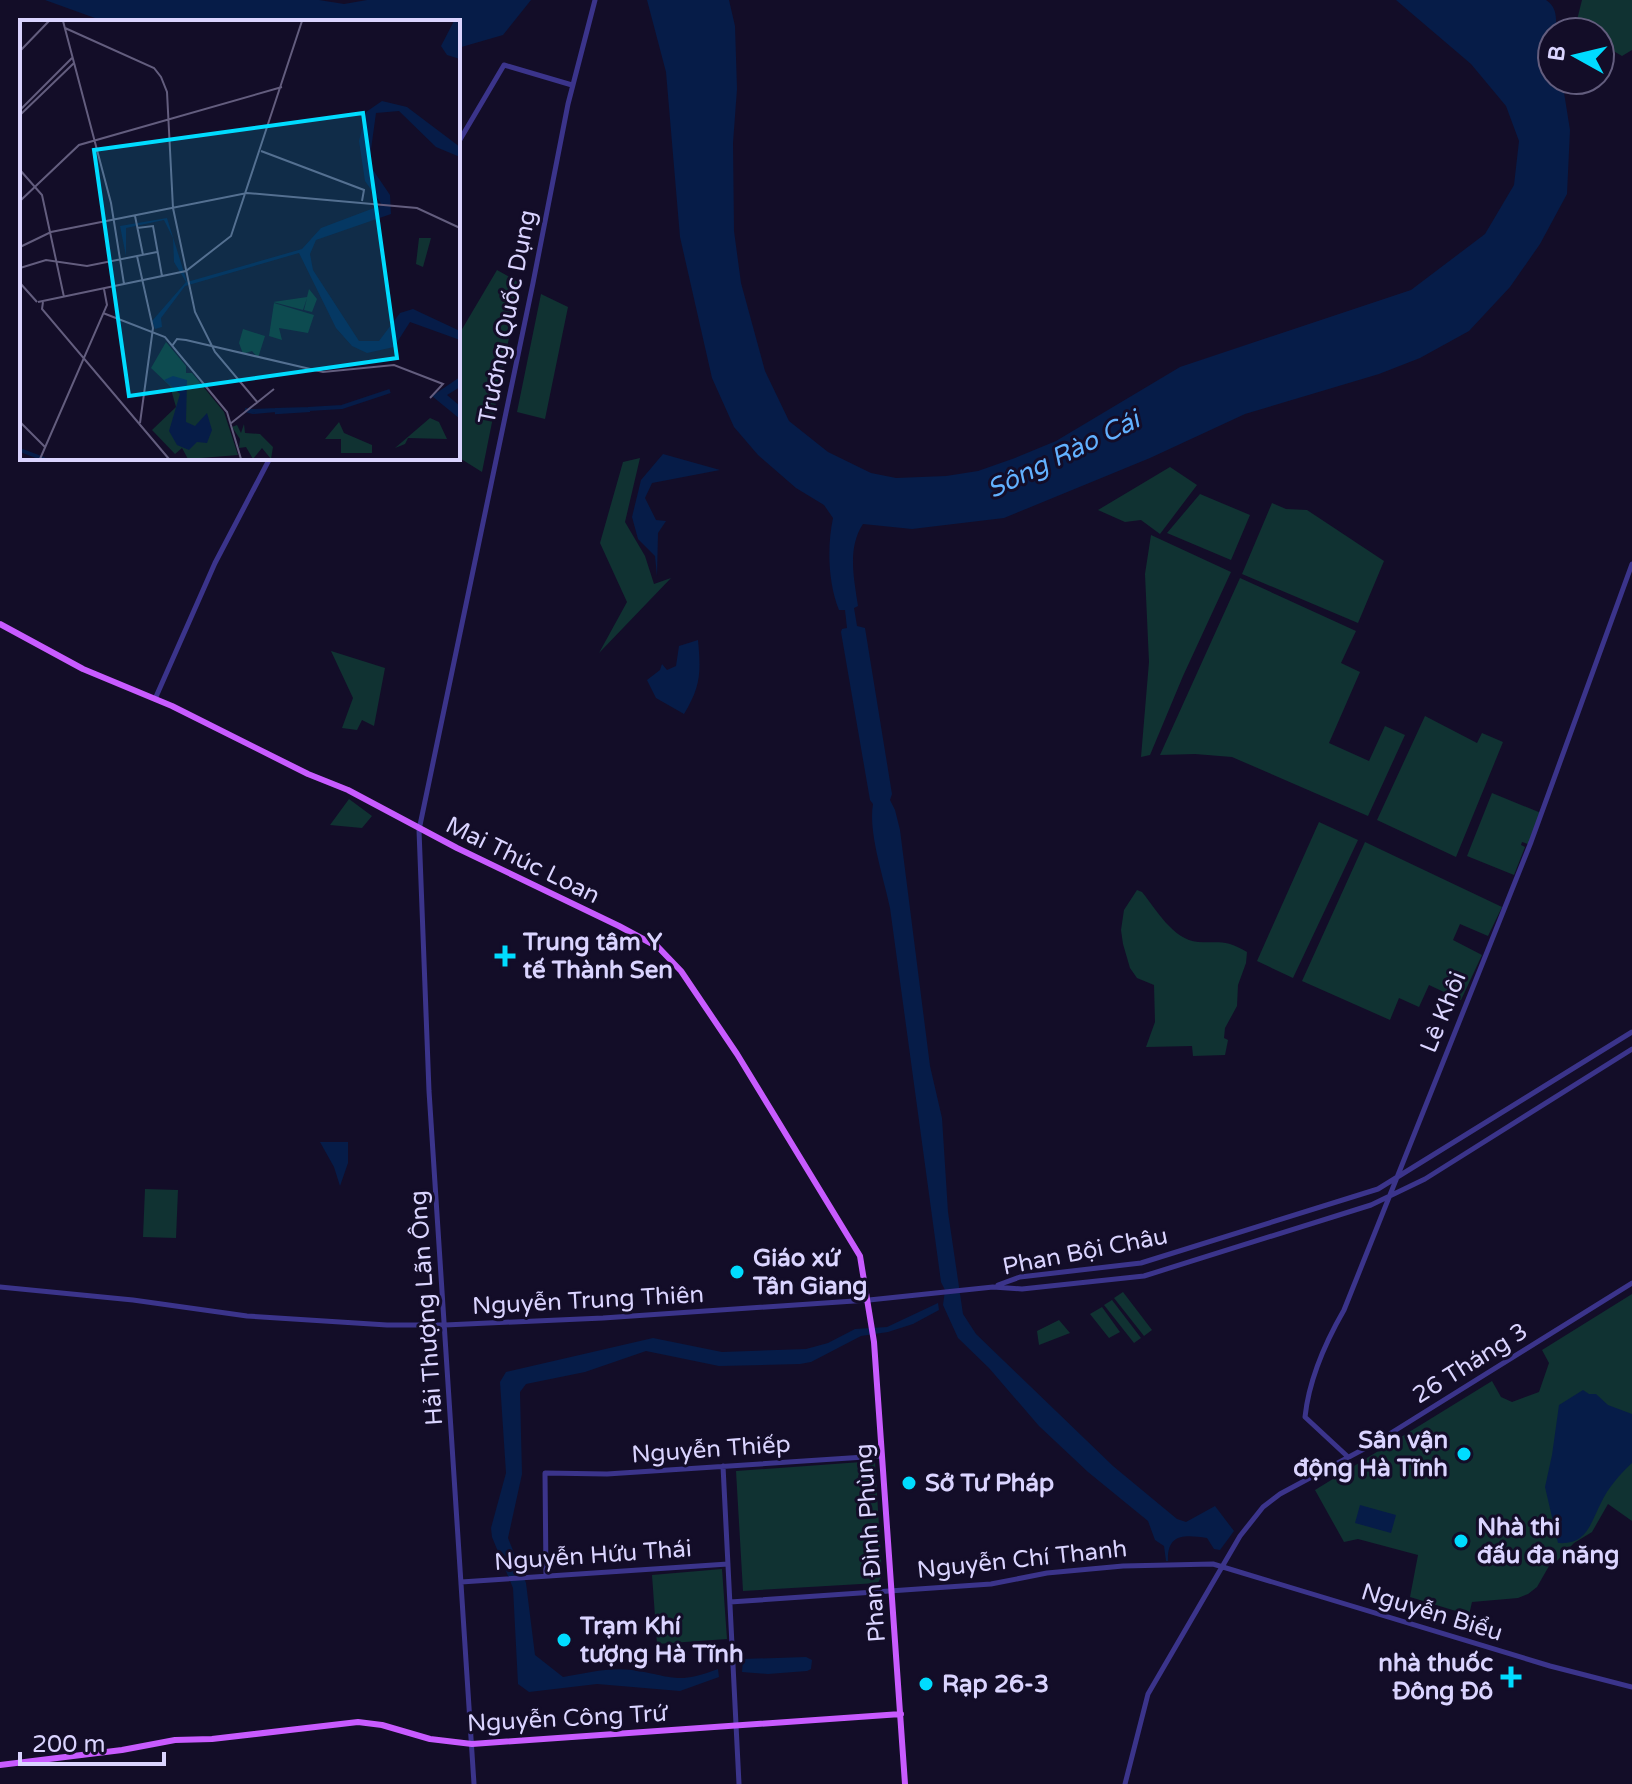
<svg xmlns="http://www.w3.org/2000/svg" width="1632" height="1784" font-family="'Varela Round',sans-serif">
  <rect width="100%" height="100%" fill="#130d28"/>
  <path fill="#103232" d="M1582,0h50v50l-10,6 -22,-13v-11h-26z
    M497,270l23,13 -38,189 -24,-15v-121z
    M541,294l27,13 -23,112 -28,-7z
    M640,458l-15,64 20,34 9,28 17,-6 -72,75 28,-51 -27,-59 23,-81z
    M1170,467l27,18 -37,49 -19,-14 -16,2 -27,-12z
    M1200,494l50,21 -19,45 -64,-27z
    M1272,503l14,6 21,1 77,51 -26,62 -116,-49z
    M1151,535l80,37 -48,104 -33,79 -9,2 8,-95 -4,-88z
    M1240,578l116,53 -15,32 19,9 -31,71 40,18 16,-35 20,9 -37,81 -136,-59 -37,-3 -35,1z
    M331,651l54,17 -11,58 -12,-6 -5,10 -15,-2 11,-30z
    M1425,716l52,27 5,-10 21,9 -47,115 -79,-37z
    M1492,793l49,20 -13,31 -6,-2 -1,3 4,2 -11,28 -47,-19z
    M349,799l23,17 -10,12 -32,-3z
    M1319,822l39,18 -65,138 -36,-17z
    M1365,842l137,65 -14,29 -28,-12 -7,16 29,15 -21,45 -32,-15 -10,22 -20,-9 -9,22 -88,-39z
    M1137,890l5,2c14,17 31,48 56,50 23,1 27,-3 49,10l-1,11 -8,22 -1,21 -12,22 -1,10 4,2 -3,15 -32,1 -1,-10 -46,1 9,-25 -1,-37 -17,-7 -7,-10 -7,-24 -2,-14 3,-20z
    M145,1189l33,1 -2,48 -33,-1z
    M1123,1292l29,38 -8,6 -30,-38z
    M1632,1294v227l-24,-17 -16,28 -18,11 -19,20 -6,3 -12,21 -9,7 -10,4 -46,4 -3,13 -59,-18 8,-42 -60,-16 -14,3 -29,-52 177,-109 9,16 11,5 27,-10 10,-29 -7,-13z
    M1112,1300l29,38 -7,5 -30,-38z
    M1102,1307l18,25 -11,6 -19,-24z
    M1059,1320l11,13 -31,12 -2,-14z
    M875,1461l7,114 -4,8 -135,8 -7,-120z
    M722,1569l5,70 -70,5 -5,-69z"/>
  <path fill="#061c48" d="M45,0h274l25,4 23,-4h164l-28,35 -45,13v-26h-352z
    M647,0h82l6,26 2,63 -4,54 1,88 7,52 24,88 24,50 39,31 43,21 25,5 50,-2 32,-5 37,-13 41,-17 124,-74 231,-77 74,-56 29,-49 5,-44 -13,-35 -35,-42 -75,-64h150c12,8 10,19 10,32h-4v48h10l8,50 -3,64 -27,50 -30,43 -41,44 -49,27 -41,16 -134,40 -95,44 -146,60 -92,11 -49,-5c-16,24 -9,55 -5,82l-4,2 3,18 8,2 27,166 -2,6 5,10 5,20 30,236 12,52 6,94 15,102 13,20 137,132 64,53 9,3 29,-16 19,25 -14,19 -6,-1 -7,-11c-22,-3 -40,-5 -39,23h-2l-2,-15 -9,-6 -7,-19 -60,-49 -49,-46 -50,-58 -31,-30 -15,-33 2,-15 -4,-8 -51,-374c-6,-30 -22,-75 -17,-104l-3,-4 -29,-168 1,-3 5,-1 -2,-18h-6c-11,-28 -12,-63 -6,-92l-9,-13 -28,-17 -38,-33 -24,-28 -22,-49 -32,-141 -14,-165z
    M663,454l57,16 -68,13 -7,15 11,22 10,1 -8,12 -1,43 -2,-20 -17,-17 -6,-22 9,-37z
    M698,640c3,32 3,46 -14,74l-28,-16 -9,-18 13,-10 2,-6 5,6 9,-4 3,-20z
    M320,1142h28v21l-8,23 -6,-19z
    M938,1303l1,7 -26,14 -25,8 -27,4 -50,26 -11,2 -81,2 -73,-15 -61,21 -59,12 -6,8 2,82 -14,64 18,45 9,72 28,22c23,-4 47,-10 69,-7 41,6 44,15 86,-1l1,8 -39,14 -83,-7 -68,8 -11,-8 -5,-96 -21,-51 -1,-9 15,-55 -6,-91 6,-10 147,-34 69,14 84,-3 22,-6 27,-14 32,-2z
    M1583,1390l6,4h7l12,11 24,9v49c-13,12 -24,25 -31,40 -11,21 -14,42 -43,40l-13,-56 7,-32 7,-50z
    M1360,1505l36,10 -5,18 -36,-10z
    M806,1657l6,3 -1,9 -4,2 -39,3 -26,-2 1,-13z"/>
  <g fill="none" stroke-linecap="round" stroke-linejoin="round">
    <path stroke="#3b348b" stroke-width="5" d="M458,143l46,-78 68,20
      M155,699l60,-136 55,-105
      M998,1285l22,-8 121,-14 237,-74 254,-157
      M0,1287l133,13 114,16 140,9h58l158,-7 266,-18 124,-13 29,2 122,-13 227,-71 54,-26 207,-130
      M1347,1456l-42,-39c4,-38 20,-74 39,-107l187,-468 101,-278
      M723,1466l16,318
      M546,1576l-1,-103 62,1 273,-18
      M461,1582l267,-18
      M730,1602l261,-18 56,-11 76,-7 90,-2 337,102 82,21
      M474,1784l-45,-693 -10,-261 114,-547 35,-179 27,-104
      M1125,1784l23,-90 92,-158 23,-29 17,-13 95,-51 257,-160"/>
    <path stroke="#c85bff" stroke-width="6" d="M0,624l83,45 89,37 136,68 40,16 109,58 162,78 39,21 23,24 56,83 123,202 14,86 31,442
      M0,1765l122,-15 53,-10 37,-1 146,-17 24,3 48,14 42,5 429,-30"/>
  </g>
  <g fill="#00dcff" stroke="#130d28" stroke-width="3">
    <path d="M501 944h8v8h8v8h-8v8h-8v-8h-8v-8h8z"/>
    <circle cx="737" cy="1272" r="8"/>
    <circle cx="1464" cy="1454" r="8"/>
    <circle cx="909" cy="1483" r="8"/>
    <circle cx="1461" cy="1541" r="8"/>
    <circle cx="564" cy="1640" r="8"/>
    <path d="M1507 1665h8v8h8v8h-8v8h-8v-8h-8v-8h8z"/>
    <circle cx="926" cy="1684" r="8"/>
  </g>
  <g text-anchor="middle" stroke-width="6" stroke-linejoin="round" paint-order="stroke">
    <g font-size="24" fill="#dad4ff" stroke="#130d28">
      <text transform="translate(507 317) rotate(-79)" y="8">Trương Quốc Dụng</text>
      <text transform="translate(523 860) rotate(26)" y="8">Mai Thúc Loan</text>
      <text transform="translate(1443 1012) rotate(-68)" y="8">Lê Khôi</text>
      <text transform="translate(1085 1251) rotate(-11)" y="8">Phan Bội Châu</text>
      <text transform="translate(588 1300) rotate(-3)" y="8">Nguyễn Trung Thiên</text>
      <text transform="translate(426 1308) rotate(-94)" y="8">Hải Thượng Lãn Ông</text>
      <text transform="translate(1470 1363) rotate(-32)" y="8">26 Tháng 3</text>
      <text transform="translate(711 1449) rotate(-4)" y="8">Nguyễn Thiếp</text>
      <text transform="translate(870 1543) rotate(-94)" y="8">Phan Đình Phùng</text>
      <text transform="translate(593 1555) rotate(-4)" y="8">Nguyễn Hứu Thái</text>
      <text transform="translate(1022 1559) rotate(-6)" y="8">Nguyễn Chí Thanh</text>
      <text transform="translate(1432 1612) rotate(17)" y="8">Nguyễn Biểu</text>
      <text transform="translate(567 1718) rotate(-3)" y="8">Nguyễn Công Trứ</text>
    </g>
    <g font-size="24" font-weight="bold" fill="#dad4ff" stroke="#130d28" text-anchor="start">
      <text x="523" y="950">Trung tâm Y<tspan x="523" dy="28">tế Thành Sen</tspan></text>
      <text x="753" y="1266">Giáo xứ<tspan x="753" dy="28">Tân Giang</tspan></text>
      <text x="1448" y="1448" text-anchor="end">Sân vận<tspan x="1448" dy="28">động Hà Tĩnh</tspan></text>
      <text x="925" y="1491">Sở Tư Pháp</text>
      <text x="1477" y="1535">Nhà thi<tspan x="1477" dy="28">đấu đa năng</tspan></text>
      <text x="580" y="1634">Trạm Khí<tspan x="580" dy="28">tượng Hà Tĩnh</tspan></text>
      <text x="1493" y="1671" text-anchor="end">nhà thuốc<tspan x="1493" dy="28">Đông Đô</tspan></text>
      <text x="942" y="1692">Rạp 26-3</text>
    </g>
    <g font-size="26" font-style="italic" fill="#62b1ff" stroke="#130d28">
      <text transform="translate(1063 454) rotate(-26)" y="9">Sông Rào Cái</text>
    </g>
  </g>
  <g transform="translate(20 20)">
    <rect width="440" height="440" fill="#130d28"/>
    <path d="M399,218h12l-8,29 -7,-3zM289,269l8,10 -5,13 -8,-2 3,-12 -4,12 -30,-8 34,-5zM254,283l40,12 -6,18 -29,-5 3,12 -13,-4zM223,309l22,7 -7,22 -6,-7 -9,3 -4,-11zM146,322l20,24v7h6l32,39 14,43 -50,4 -6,-11 -7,6 -23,-24 24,-23 -6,-21 -19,-18zM410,398l9,4 8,17 -39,-1 -3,6 -10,4zM319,402l5,11 28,12v8h-31v-14h-16zM224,404l1,9 15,1 13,13 -2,12 -9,-11 -9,11 -7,-12 -7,1 1,-9 -8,-12 5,-2 4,8z" fill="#103232"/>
    <path d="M434,1h6v38l-13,-4 -6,-9zM362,81l25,6 53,40v10l-24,-10 -37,-36 -23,2 -7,51 21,31 1,19 -75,26 -6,14 3,16 46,71h20l21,-28 13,-4 47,22v9l-50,-18 -16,25 -27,6 -15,-7 -16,-18 -37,-75 -114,33 -24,32 1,9 -7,2 -3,-8 34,-39 -12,-20 -1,-24 -9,-18 -38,8v28l-6,-30 47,-8 20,64 115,-33 19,-21 61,-23 -17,-24 -6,-40 7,-29zM153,356l14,4 -1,42 9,4 12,-13 5,17 -5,13 -10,-1 -8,8 -12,-5 -8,-14 11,-37 -16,-14zM440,357v10l-13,8 13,11v13l-28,-23z" fill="#061c48"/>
    <path fill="none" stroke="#061c48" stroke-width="4" d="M288,389l34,-2 48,-16M288,389v1l-31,2v-2zM225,390l7,1 24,-1 -23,2zM0,430l24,9"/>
    <path fill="none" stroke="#635d7e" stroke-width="2" d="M43,1l48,182 13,81M45,8l89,40 7,9 6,15 6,116 22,104 20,40 43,51M0,31l29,-30M0,90l52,-52M0,95l54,-52M241,131l103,39 -2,11M0,150l22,25 22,102M0,181l59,-56 203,-58M115,196l8,39M117,208l16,-2 9,50M0,227l31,-15 196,-39 170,15 43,20M117,236l16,72 -13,95M0,248l26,-8 41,6 70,-14M0,263l17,19M18,282l148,-31 45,-35 71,-215M23,282l-1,7 127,150M83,293l62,24 62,75 14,47M152,326l5,-7 9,1 137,32 71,-7 49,19 -13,14M0,402l25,25M210,404l44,-35M20,439l67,-154 -3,-16"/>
    <path fill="#00dcff" fill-opacity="0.15" stroke="#00dcff" stroke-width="4" d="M343,93l34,245 -268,38 -35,-246z"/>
    <rect width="440" height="440" fill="none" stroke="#dad4ff" stroke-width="4"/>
  </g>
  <g transform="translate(1576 56) rotate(278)"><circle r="38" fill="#130d28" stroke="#635d7e" stroke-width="2"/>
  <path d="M0-6L14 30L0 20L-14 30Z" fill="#00dcff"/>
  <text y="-12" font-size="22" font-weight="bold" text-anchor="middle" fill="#dad4ff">B</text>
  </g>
  <path d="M20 1752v12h144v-12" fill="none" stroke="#dad4ff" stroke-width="4"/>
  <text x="32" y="1752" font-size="24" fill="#dad4ff" stroke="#130d28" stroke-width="6" paint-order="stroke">200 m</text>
</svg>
